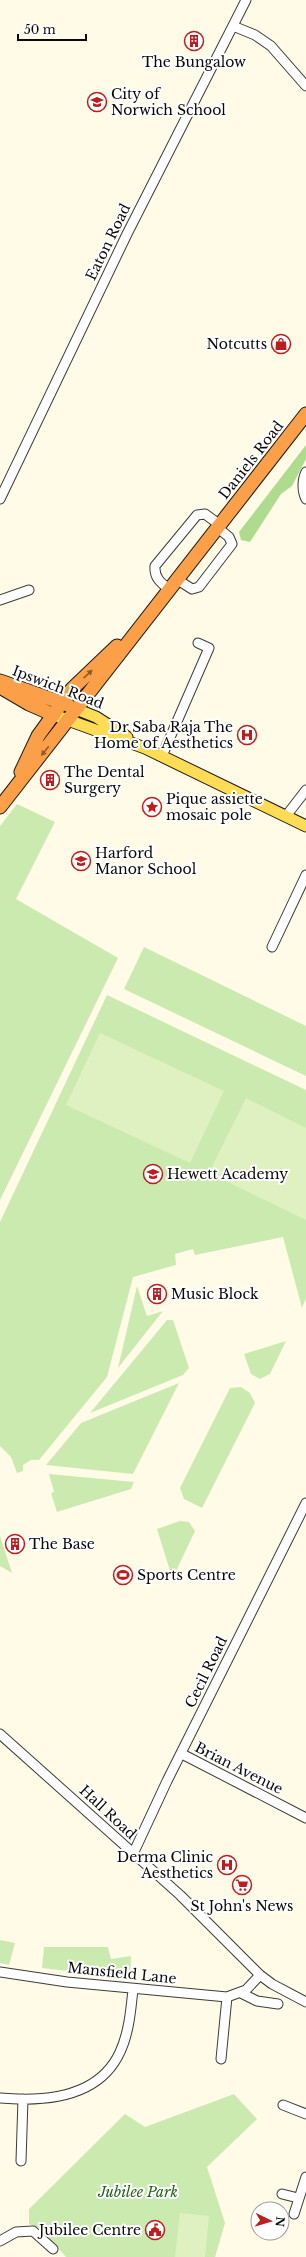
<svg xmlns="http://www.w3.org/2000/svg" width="306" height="2257" font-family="'Libre Baskerville',serif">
  <rect width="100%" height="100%" fill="#fffbe6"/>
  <path fill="#cbeaaf" d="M17,804l38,18 -39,77 102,59 -118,242v-374z
    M144,947l162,79v50l-182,-87z
    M107,995l199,95v208l-4,10 -19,-71 -88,18 -2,-6 -18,5 1,11 -43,12 -26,100 -68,83h-8l-8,5v6l-6,2 -6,-16 -11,-11v-224z
    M137,1286l10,30 16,-5 -45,57z
    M167,1320h6l16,48 -6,7 -93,38z
    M286,1341l-16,33 -10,5 -9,-5 -7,-20z
    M179,1383l-46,91 -87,-9 35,-42z
    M241,1387l9,6 5,10 -53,105 -18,-9 -4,-11 50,-100z
    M49,1474l85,8 -3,7 -74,23 -6,-19 3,-1z
    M180,1521l9,1 6,9 -19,40 -5,3 -14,-45z
    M0,1536l12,37 -12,-7z
    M0,1940l15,3 -6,22 -9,-2z
    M44,1947h64l3,12 20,-3 -1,22 -88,-10z
    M234,2094l23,25 -50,48 18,56 -10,34h-149l-26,-29 -11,-4v-15l96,-95 20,13z"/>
  <path fill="#aedb8e" d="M306,445v14l-14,27 -11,8 -31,48 -9,-2 -2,-8z"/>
  <path fill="#dff1c1" d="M100,1033l124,58 -34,72 -124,-58z
    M246,1098l60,30v92l-97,-47z
    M180,2213l29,3 -4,41h-30z"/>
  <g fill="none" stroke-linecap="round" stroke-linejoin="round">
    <g stroke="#3c3c3c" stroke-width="11">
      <path id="minor" d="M233,26l22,9 16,11 35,40
        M306,472c-4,8 -4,19 0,27
        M0,499l127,-265 119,-234
        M178,580l14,9 7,-2 33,-43 -3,-7 -11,-9
        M170,590c-9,-7 -16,-12 -15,-24l42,-51 8,-1 15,11
        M0,600l29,-10
        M162,756l47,-108 -11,-5
        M286,816l20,-26
        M272,947l34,-72
        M0,1734l180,161 80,80 12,9 34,18
        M182,1754l124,64
        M133,1854l34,-73 139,-278
        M0,1972l67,10 160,15 19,-7 14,-15
        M241,1993l16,8 21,3
        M221,2059l6,-62
        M0,2098c44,4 99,0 120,-46 9,-19 11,-43 13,-63
        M283,2105l23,9
        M21,2161l2,-62
        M282,2194l16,4
        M294,2214l12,-37
        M0,2241l16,-9 17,-1 20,18"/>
    </g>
    <g stroke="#1a1a1a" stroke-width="13">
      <path id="major" d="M76,709l20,8 31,20
        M54,715l91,33 161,78"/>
    </g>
    <g stroke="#1a1a1a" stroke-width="15">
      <path id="highway" d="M0,681l68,24
        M0,687l29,17 25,11
        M21,772l17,-36 34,-47 45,-43
        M0,807l306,-393"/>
    </g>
    <use href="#minor" stroke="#fff" stroke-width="9"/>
    <use href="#major" stroke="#ffdc56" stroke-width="11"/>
    <use href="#highway" stroke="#fba048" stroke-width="13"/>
  </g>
  <defs><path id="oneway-solid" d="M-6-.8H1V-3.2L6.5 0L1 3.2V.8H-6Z"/></defs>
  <g fill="#8e5c2c">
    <use href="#oneway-solid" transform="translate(88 674) rotate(-43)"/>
    <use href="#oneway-solid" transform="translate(45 751) rotate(129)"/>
  </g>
  <defs>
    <g id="building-ring" transform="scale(1)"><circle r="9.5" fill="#fff" stroke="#be1d1f" stroke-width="1.5"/><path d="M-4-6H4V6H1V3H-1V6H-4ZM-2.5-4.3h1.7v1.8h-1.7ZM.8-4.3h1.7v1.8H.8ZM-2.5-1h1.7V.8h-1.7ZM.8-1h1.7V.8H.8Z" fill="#be1d1f"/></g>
    <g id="school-ring" transform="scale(1)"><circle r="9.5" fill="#fff" stroke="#be1d1f" stroke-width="1.5"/><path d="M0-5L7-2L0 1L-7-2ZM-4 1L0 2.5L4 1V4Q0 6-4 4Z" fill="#be1d1f"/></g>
    <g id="shop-ring" transform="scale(1)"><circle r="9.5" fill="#fff" stroke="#be1d1f" stroke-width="1.5"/><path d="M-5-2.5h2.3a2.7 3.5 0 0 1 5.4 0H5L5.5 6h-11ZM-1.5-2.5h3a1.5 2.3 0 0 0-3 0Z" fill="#be1d1f"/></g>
    <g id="hospital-ring" transform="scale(1)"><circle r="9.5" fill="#fff" stroke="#be1d1f" stroke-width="1.5"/><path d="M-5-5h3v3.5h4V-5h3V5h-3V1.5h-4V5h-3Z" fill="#be1d1f"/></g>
    <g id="sight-ring" transform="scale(1)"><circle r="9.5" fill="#fff" stroke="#be1d1f" stroke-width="1.5"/><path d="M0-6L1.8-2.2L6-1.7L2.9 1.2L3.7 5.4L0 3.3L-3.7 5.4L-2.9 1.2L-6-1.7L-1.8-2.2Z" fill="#be1d1f"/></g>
    <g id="stadium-ring" transform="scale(1)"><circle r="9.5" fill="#fff" stroke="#be1d1f" stroke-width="1.5"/><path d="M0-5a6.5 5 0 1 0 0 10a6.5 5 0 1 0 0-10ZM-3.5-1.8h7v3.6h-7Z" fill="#be1d1f"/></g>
    <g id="supermarket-ring" transform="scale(1)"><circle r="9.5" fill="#fff" stroke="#be1d1f" stroke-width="1.5"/><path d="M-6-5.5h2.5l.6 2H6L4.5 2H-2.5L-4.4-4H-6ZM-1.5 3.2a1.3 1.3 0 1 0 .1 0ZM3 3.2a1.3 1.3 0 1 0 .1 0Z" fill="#be1d1f"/></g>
    <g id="civic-ring" transform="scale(1)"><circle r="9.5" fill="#fff" stroke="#be1d1f" stroke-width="1.5"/><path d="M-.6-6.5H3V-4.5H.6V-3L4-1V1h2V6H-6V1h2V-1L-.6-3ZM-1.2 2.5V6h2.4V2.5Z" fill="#be1d1f"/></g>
  </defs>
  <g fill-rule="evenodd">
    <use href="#building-ring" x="194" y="41"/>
    <use href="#school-ring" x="97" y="102"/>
    <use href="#shop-ring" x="281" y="344"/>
    <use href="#hospital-ring" x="247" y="735"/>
    <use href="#building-ring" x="50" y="780"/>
    <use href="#sight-ring" x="152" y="807"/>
    <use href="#school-ring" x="81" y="861"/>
    <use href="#school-ring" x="153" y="1174"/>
    <use href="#building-ring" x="157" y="1294"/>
    <use href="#building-ring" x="15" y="1544"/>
    <use href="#stadium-ring" x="123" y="1575"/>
    <use href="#hospital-ring" x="227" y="1865"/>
    <use href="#supermarket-ring" x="242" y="1885"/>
    <use href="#civic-ring" x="155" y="2230"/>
  </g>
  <g text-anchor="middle" stroke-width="4" stroke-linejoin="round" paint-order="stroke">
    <g font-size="14" fill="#090909" stroke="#fff" text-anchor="start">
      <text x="194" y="67" text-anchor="middle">The Bungalow</text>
      <text x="111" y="99">City of<tspan x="111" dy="16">Norwich School</tspan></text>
      <text x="267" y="349" text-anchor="end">Notcutts</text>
      <text x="233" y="732" text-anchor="end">Dr Saba Raja The<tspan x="233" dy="16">Home of Aesthetics</tspan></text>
      <text x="64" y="777">The Dental<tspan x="64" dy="16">Surgery</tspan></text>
      <text x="166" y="804">Pique assiette<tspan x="166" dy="16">mosaic pole</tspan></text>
      <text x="95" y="858">Harford<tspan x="95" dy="16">Manor School</tspan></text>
      <text x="167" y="1179">Hewett Academy</text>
      <text x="171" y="1299">Music Block</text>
      <text x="29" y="1549">The Base</text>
      <text x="137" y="1580">Sports Centre</text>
      <text x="213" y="1862" text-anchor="end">Derma Clinic<tspan x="213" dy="16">Aesthetics</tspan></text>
      <text x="242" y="1911" text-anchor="middle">St John's News</text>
      <text x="141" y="2235" text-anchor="end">Jubilee Centre</text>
    </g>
    <g font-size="14" fill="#090909" stroke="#fff">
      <text transform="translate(108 242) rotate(-64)" y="5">Eaton Road</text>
      <text transform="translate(251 460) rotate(-52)" y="5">Daniels Road</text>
      <text transform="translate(58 687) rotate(21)" y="5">Ipswich Road</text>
      <text transform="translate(206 1672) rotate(-64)" y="5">Cecil Road</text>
      <text transform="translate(239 1768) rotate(27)" y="5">Brian Avenue</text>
      <text transform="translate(108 1812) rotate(43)" y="5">Hall Road</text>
      <text transform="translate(122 1973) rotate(6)" y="5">Mansfield Lane</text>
    </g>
    <g font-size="14" font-style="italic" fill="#256219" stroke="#fff">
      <text x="138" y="2197">Jubilee Park</text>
    </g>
  </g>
  <g transform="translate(270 2221) rotate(95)"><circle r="19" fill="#ffffff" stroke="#9d9d9d"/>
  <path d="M0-3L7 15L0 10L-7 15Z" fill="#be1d1f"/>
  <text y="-6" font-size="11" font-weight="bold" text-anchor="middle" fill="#090909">N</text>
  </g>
  <path d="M18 34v6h68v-6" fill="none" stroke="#090909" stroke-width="2"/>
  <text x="24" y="34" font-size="12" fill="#090909" stroke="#ffffff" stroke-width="3" paint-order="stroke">50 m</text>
</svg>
